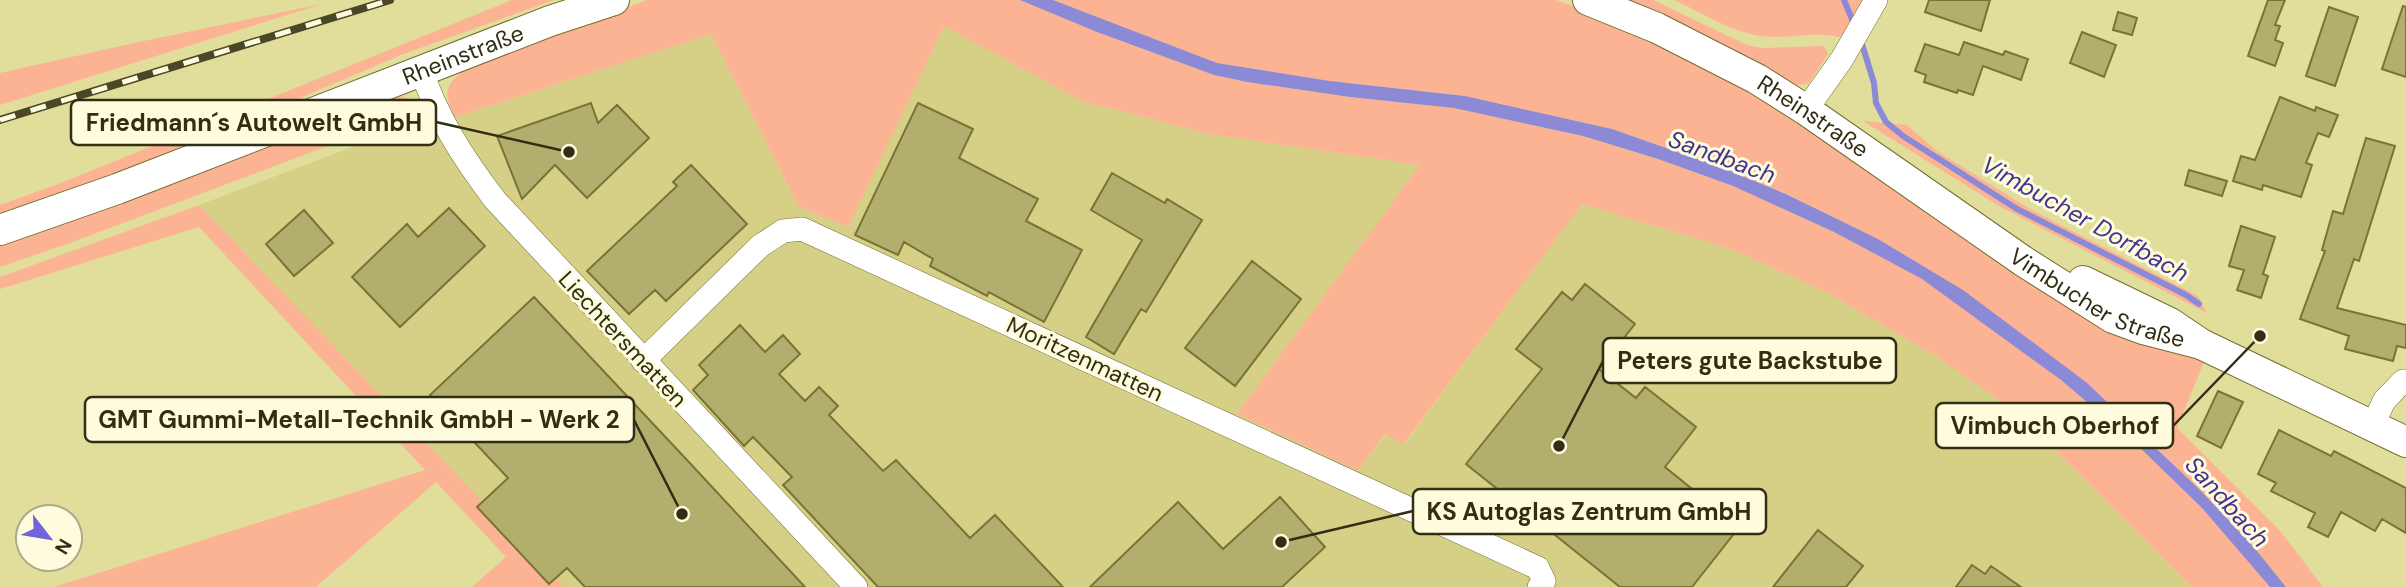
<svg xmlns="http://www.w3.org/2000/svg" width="2406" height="587" font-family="'DM Sans',sans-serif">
  <rect width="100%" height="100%" fill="#e1dd9b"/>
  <path fill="#d6d087" d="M944,25l138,76 127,33 212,31 -184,249 121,57 28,-37 19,10 177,-241 149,46 95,43 110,64 87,61 169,170h-1630l-363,-382 209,-79 47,-9 256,-83 88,173 48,20z"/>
  <path fill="#fcb393" d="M512,0h42l-153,55 -304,129 -97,33v-12l61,-22z
    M647,0h373l77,32 117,43 33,7 103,15 104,11 129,28 75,23 75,27 101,46 88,47 57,40 82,61 73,62 68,66 68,79h-78l-169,-170 -87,-61 -110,-64 -95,-43 -149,-45 -178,240 -19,-10 -27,37 -121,-57 183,-249 -211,-31 -127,-33 -138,-75 -96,201 -49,-20 -88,-173 -256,83c-13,-24 -10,-33 12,-49z
    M1053,0h503l71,26 66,29 117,70 319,211 75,26 -27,66 104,104 42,55h-37l-33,-41 -55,-58 -112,-106 -123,-92 -85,-51 -91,-45 -64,-26 -111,-39 -147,-33 -135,-15 -113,-18z
    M1619,0h34l94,45 15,3 62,-2 4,8 -19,29 -16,3z
    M1675,0h188l-11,30 -13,7c-23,-5 -43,0 -66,0 -36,-1 -67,-22 -98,-37z
    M322,4l-322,101v-32l134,-30z
    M392,96l14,2 12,5v9l-351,132 -67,23v-26z
    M1863,121l44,4 30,26 93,58 168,87 9,17 -208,-107z
    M199,205l365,382h-92l34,-30 -70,-75 -120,105h-262l371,-117 -226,-243 -199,62v-12z"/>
  <path fill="#8c89d7" d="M1020,0h33l164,63 113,18 135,15 147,33 111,39 63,26 92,45 85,51 123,92 112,106 55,58 33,41h-16l-68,-79 -68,-66 -73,-62 -139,-101 -88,-47 -101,-46 -75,-27 -75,-23 -129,-28 -104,-11 -103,-15 -33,-7 -117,-43z"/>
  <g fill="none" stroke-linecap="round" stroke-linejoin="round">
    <path stroke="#8c89d7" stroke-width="6" d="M1844,0l10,24
      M1861,41l13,42 2,20 10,19 17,14 114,73 169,86 13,9"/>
  </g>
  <path fill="#b2ae6e" stroke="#797436" stroke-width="2" d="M1929,0h61l-9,31 -56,-19z
    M2268,0h17l-10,25 5,1 -5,14 8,3 -8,23 -27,-10z
    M2403,6l3,1v70l-24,-8z
    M2329,7l29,10 -23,69 -29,-10z
    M2118,12l19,6 -5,17 -19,-5z
    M2082,32l34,13 -12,32 -34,-14z
    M1964,42l39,13 2,-4 23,8 -7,21 -38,-14 -10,29 -15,-5 -1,3 -33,-11 2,-7 -11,-4 10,-27 34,11z
    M2280,97l35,14 1,-4 22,8 -9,22 -11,-4 -12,30 6,2 -11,32 -38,-12 -1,5 -29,-9 8,-25 14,4z
    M591,103l7,20 19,-18 32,33 -62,60 -32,-33 -33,34 -25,-63z
    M918,103l55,26 -14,29 79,41 -12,22 56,29 -38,72 -55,-30 -2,4 -57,-30 3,-7 -29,-17 -6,13 -43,-20z
    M2366,138l29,8 -36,115 -5,-2 -17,49 69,17v23l-9,-2 -4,15 -48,-12 4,-13 -49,-17 25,-68 -3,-1 11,-39 10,3z
    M691,165l56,59 -81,77 -11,-11 -26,24 -42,-43 90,-85 -4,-4z
    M2189,170l38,11 -5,15 -37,-11z
    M1112,173l53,30 2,-4 35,21 -56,92 -5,-3 -27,45 -28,-17 56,-97 -51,-30z
    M449,208l36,38 -85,81 -48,-50 55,-53 11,13z
    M304,210l29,33 -39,33 -28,-32z
    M2241,226l34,11 -12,37 5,2 -7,22 -24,-8 7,-20 -15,-4z
    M1252,261l49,38 -66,87 -50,-38z
    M1585,284l50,40 -36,45 37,29 9,-11 51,40 -31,40 52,42 4,-6 23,18 -52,66h-72l-154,-123 76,-95 -26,-20 46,-57 10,8z
    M534,297l153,163 118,127h-220l-18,-19 -18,16 -72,-77 31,-29 -78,-83z
    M740,325l25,27 18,-17 17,19 -21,20 26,27 14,-14 19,19 -9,9 54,56 13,-11 74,78 25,-23 68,72h-185l-95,-102 9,-8 -39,-40 -9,9 -51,-56 15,-15 -9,-10z
    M2218,391l25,11 -22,46 -24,-12z
    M2279,430l52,26 3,-5 72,37v45l-24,-14 -7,12 -34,-19 -13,25 -20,-10 7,-14 -44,-22 5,-8 -18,-9z
    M1280,497l45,50 -43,40h-192l88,-85 45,47z
    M1818,530l45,36 -17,21h-73z
    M1972,565l13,9 6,-8 30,21h-65z"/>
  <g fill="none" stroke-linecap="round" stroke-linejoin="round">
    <g stroke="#746f31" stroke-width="24">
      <path id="minor" d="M421,69c16,49 43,90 74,131l361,387
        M1806,110l36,-51 34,-59
        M643,361l117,-115 23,-15 19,-2 736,339 6,13 -5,6
        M2372,427l12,-26 19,-20h3"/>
    </g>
    <g stroke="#746f31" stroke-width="32">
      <g id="tertiary">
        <path id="s1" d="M1588,0l69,28 100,51 49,31 217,151 90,57 30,11 58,15"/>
        <path id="s2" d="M0,230l117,-41 433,-168 64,-21"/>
        <path d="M2083,281l87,42 31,21 205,98"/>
      </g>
    </g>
    <use href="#minor" stroke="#fff" stroke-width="23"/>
    <use href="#tertiary" stroke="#fff" stroke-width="30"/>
    <g stroke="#4a4727" stroke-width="8">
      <path id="rail" d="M0,120l390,-120"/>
    </g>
    <use href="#rail" stroke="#fefcdc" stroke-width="5" stroke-dasharray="16" stroke-linecap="butt"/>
  </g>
  <g text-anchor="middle" stroke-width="6" stroke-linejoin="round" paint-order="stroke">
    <g font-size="23" fill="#312e14" stroke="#fefcdc">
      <text dy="8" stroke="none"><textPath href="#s2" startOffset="495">Rheinstraße</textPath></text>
      <text dy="8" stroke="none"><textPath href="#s1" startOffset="254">Rheinstraße</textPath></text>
      <text dy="8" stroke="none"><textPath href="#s1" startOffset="593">Vimbucher Straße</textPath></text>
      <text transform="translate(623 339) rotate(47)" y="8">Liechtersmatten</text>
      <text transform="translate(1085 359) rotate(25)" y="8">Moritzenmatten</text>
    </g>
    <g font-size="24" font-style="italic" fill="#433591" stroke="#fefcdc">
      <text transform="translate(1722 157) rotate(20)" y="8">Sandbach</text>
      <text transform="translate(2085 219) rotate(29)" y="8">Vimbucher Dorfbach</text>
      <text transform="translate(2227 502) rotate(48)" y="8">Sandbach</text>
    </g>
  </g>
  <path fill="none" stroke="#312e14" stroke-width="2.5" d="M569 152L436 122M1559 446L1603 361M682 514L634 420M2260 336L2173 426M1281 542L1413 511"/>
  <g fill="#312e14" stroke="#fefcdc" stroke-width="2.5">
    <circle cx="569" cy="152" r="7"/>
    <circle cx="1559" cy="446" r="7"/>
    <circle cx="682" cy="514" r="7"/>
    <circle cx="2260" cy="336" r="7"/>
    <circle cx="1281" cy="542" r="7"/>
  </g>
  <g fill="#fefcdc" stroke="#312e14" stroke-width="2.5">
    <rect x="71" y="100" width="365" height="45" rx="7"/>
    <rect x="1603" y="338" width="293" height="45" rx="7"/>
    <rect x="85" y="397" width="549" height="45" rx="7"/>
    <rect x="1936" y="403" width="237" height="45" rx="7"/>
    <rect x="1413" y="489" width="353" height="45" rx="7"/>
  </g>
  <g font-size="24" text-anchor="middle" font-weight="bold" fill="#312e14">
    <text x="254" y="131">Friedmann´s Autowelt GmbH</text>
    <text x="1750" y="369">Peters gute Backstube</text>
    <text x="359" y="428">GMT Gummi-Metall-Technik GmbH - Werk 2</text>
    <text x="2055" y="434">Vimbuch Oberhof</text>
    <text x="1589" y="520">KS Autoglas Zentrum GmbH</text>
  </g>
  <g transform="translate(49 538) rotate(121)"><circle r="33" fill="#fefcdc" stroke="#acaa8c" stroke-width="2"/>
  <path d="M0-5L12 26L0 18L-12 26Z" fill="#7263de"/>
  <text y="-10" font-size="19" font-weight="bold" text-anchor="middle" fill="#312e14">N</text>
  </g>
</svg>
